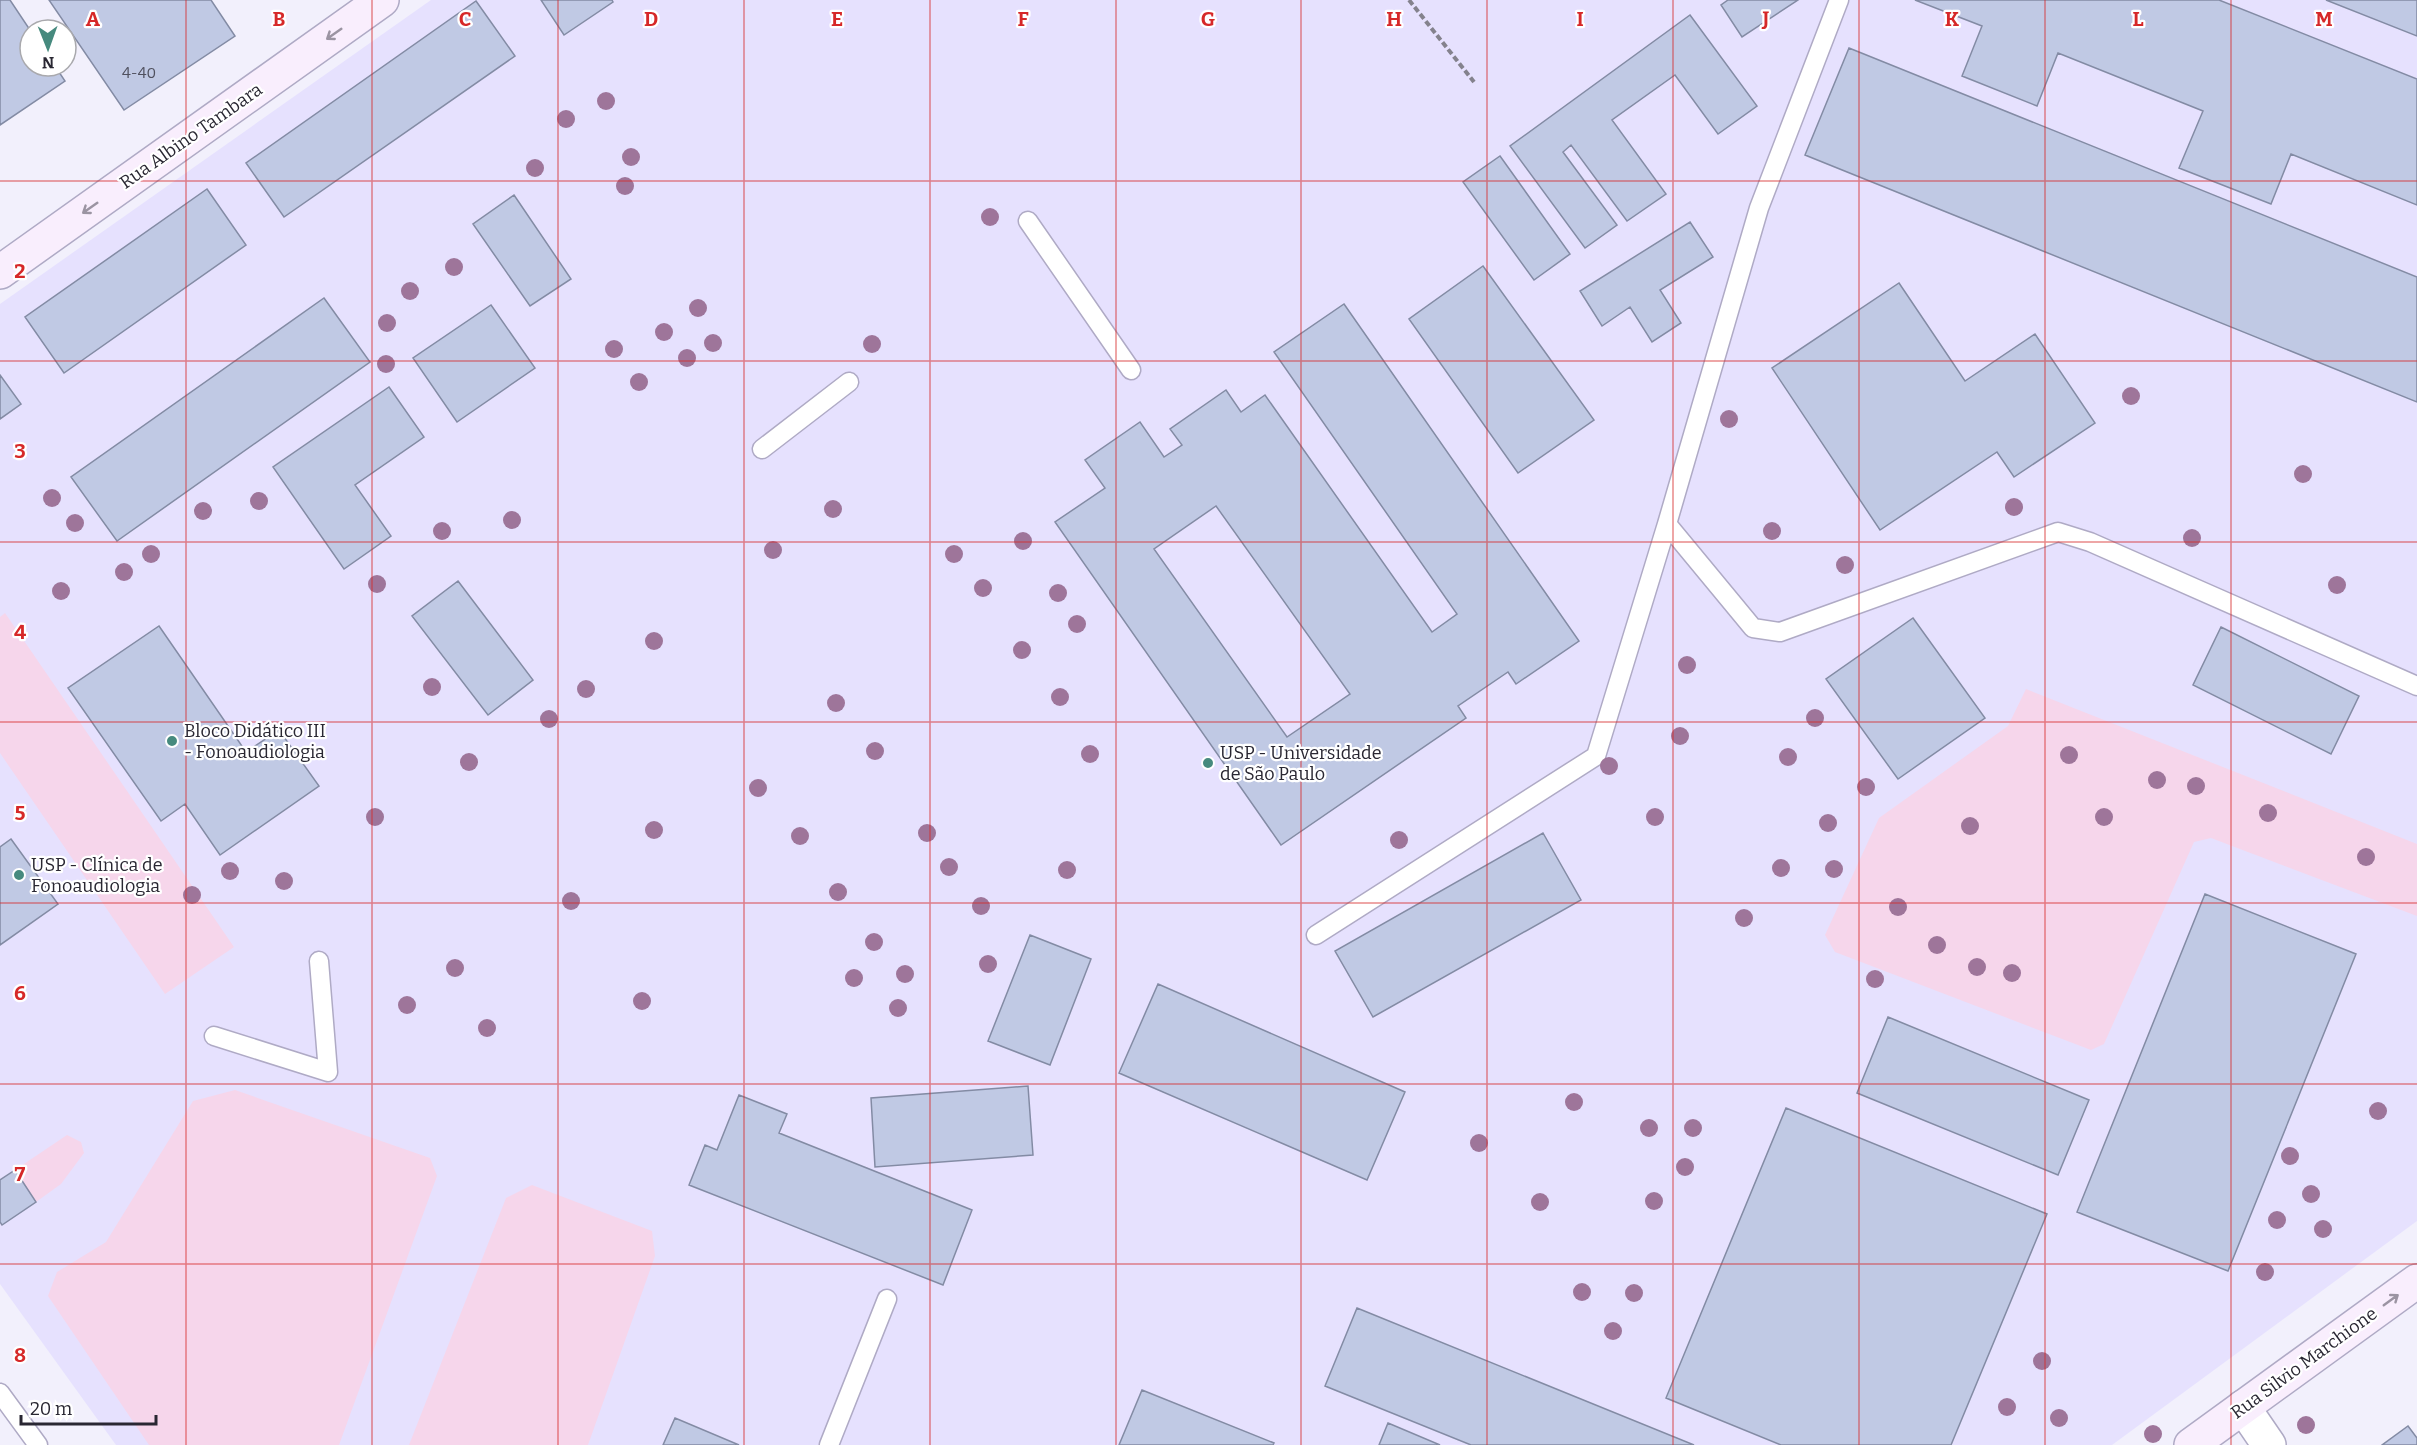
<svg xmlns="http://www.w3.org/2000/svg" width="2417" height="1445" font-family="Bitter,serif">
  <rect width="100%" height="100%" fill="#f2f0fc"/>
  <path fill="#e6e1fe" d="M431,0h1986v1221l-305,224h-1996l-116,-161v-980z"/>
  <path fill="#f6d6eb" d="M5,613l229,334 -69,47 -165,-241v-136z
    M2026,689l391,155v72l-206,-78 -17,4 -90,202 -13,6 -256,-98 -10,-17 54,-117 129,-92z
    M235,1090l195,68 7,18 -98,269h-190l-101,-149 9,-24 49,-30 87,-141z
    M67,1135l14,7 3,11 -23,31 -25,18 -21,-32z
    M532,1185l120,46 3,25 -67,189h-179l97,-247z"/>
  <path fill="#c0c9e4" stroke="#838ba4" stroke-width="1.5" fill-rule="evenodd" d="M0,0h10l20,30v36h25l10,15 -65,44z
    M49,0h162l24,36 -111,74z
    M541,0h71l1,2 -49,33z
    M1728,0h70l-56,37 -21,-32z
    M1915,0h304l198,79v126l-126,-51 -20,50 -92,-36 24,-57 -145,-58 -21,53 -75,-30 20,-50z
    M2326,0h91v36z
    M476,1l39,55 -231,161 -38,-54z
    M1690,15l67,91 -39,28 -43,-59 -63,45 54,74 -39,27 -56,-76 -8,7 54,73 -32,23 -75,-102z
    M1849,48l568,229v125l-612,-247z
    M1500,156l70,98 -36,26 -71,-98z
    M207,189l39,56 -182,128 -39,-56z
    M514,195l57,84 -41,27 -57,-82z
    M1690,222l23,35 -53,33 21,33 -29,19 -22,-35 -28,19 -22,-35z
    M1483,266l111,154 -76,53 -109,-154z
    M1899,283l66,98 70,-47 60,89 -81,54 -17,-25 -117,78 -108,-162z
    M324,298l46,64 -253,179 -46,-64z
    M1344,304l235,337 -63,43 -8,-12 -50,34 8,12 -185,127 -226,-323 50,-34 -20,-28 55,-38 24,35 18,-12 -12,-16 56,-39 15,22 24,-17 167,237 25,-18 -183,-262zM1216,506l134,188 -63,43 -133,-188z
    M491,305l44,63 -78,54 -44,-64z
    M0,375l21,29 -21,15z
    M389,387l35,50 -69,48 36,51 -47,33 -71,-102z
    M458,581l75,99 -45,35 -76,-99z
    M1913,618l72,100 -87,61 -72,-100z
    M159,626l87,126 33,-22 40,56 -99,69 -35,-51 -24,17 -93,-133z
    M2221,627l138,69 -28,58 -138,-69z
    M1543,833l38,67 -208,117 -38,-66z
    M11,839l47,65 -58,41v-98z
    M2205,894l151,60 -128,317 -151,-59z
    M1030,935l61,24 -41,106 -62,-24z
    M1158,984l247,108 -38,88 -248,-107z
    M1888,1017l201,83 -31,75 -201,-82z
    M1028,1086l5,69 -158,12 -4,-69z
    M739,1095l48,19 -8,19 193,77 -29,75 -254,-100 16,-40 12,5z
    M1786,1108l261,106 -96,231h-170l-115,-47z
    M15,1170l21,32 -34,23 -2,-3v-42z
    M1357,1308l337,137h-223l-146,-59z
    M1142,1390l132,53 -1,2h-154z
    M675,1418l64,27h-76z
    M1388,1423l52,22h-61z
    M2408,1426l9,12v7h-35z"/>
  <g fill="none" stroke-linecap="round" stroke-linejoin="round">
    <g stroke="#afaac5" stroke-width="21">
      <path id="lane" d="M1839,0l-80,208 -92,316 86,104 27,4 278,-100 32,10 327,144
        M1028,221l103,149
        M762,449l87,-67
        M1316,935l280,-179 71,-232
        M214,1036l114,36 -9,-111
        M0,1393l38,52
        M829,1445l58,-146"/>
    </g>
    <g stroke="#afaac5" stroke-width="36">
      <path id="street" d="M2243,1407l26,38"/>
    </g>
    <g stroke="#afaac5" stroke-width="36">
      <path id="secondary" d="M0,272l382,-272
        M2191,1445l226,-164"/>
    </g>
    <path stroke="#84828d" stroke-width="4" stroke-dasharray="6 3" stroke-linecap="butt" d="M1409,0l65,82"/>
    <use href="#lane" stroke="#fff" stroke-width="18"/>
    <use href="#street" stroke="#fff" stroke-width="33"/>
    <use href="#secondary" stroke="#f9eefd" stroke-width="33"/>
  </g>
  <g fill="#9e759a">
    <circle cx="606" cy="101" r="9"/>
    <circle cx="566" cy="119" r="9"/>
    <circle cx="631" cy="157" r="9"/>
    <circle cx="535" cy="168" r="9"/>
    <circle cx="625" cy="186" r="9"/>
    <circle cx="990" cy="217" r="9"/>
    <circle cx="454" cy="267" r="9"/>
    <circle cx="410" cy="291" r="9"/>
    <circle cx="698" cy="308" r="9"/>
    <circle cx="387" cy="323" r="9"/>
    <circle cx="664" cy="332" r="9"/>
    <circle cx="713" cy="343" r="9"/>
    <circle cx="872" cy="344" r="9"/>
    <circle cx="614" cy="349" r="9"/>
    <circle cx="687" cy="358" r="9"/>
    <circle cx="386" cy="364" r="9"/>
    <circle cx="639" cy="382" r="9"/>
    <circle cx="2131" cy="396" r="9"/>
    <circle cx="1729" cy="419" r="9"/>
    <circle cx="2303" cy="474" r="9"/>
    <circle cx="52" cy="498" r="9"/>
    <circle cx="259" cy="501" r="9"/>
    <circle cx="2014" cy="507" r="9"/>
    <circle cx="833" cy="509" r="9"/>
    <circle cx="203" cy="511" r="9"/>
    <circle cx="512" cy="520" r="9"/>
    <circle cx="75" cy="523" r="9"/>
    <circle cx="442" cy="531" r="9"/>
    <circle cx="1772" cy="531" r="9"/>
    <circle cx="2192" cy="538" r="9"/>
    <circle cx="1023" cy="541" r="9"/>
    <circle cx="773" cy="550" r="9"/>
    <circle cx="151" cy="554" r="9"/>
    <circle cx="954" cy="554" r="9"/>
    <circle cx="1845" cy="565" r="9"/>
    <circle cx="124" cy="572" r="9"/>
    <circle cx="377" cy="584" r="9"/>
    <circle cx="2337" cy="585" r="9"/>
    <circle cx="983" cy="588" r="9"/>
    <circle cx="61" cy="591" r="9"/>
    <circle cx="1058" cy="593" r="9"/>
    <circle cx="1077" cy="624" r="9"/>
    <circle cx="654" cy="641" r="9"/>
    <circle cx="1022" cy="650" r="9"/>
    <circle cx="1687" cy="665" r="9"/>
    <circle cx="432" cy="687" r="9"/>
    <circle cx="586" cy="689" r="9"/>
    <circle cx="1060" cy="697" r="9"/>
    <circle cx="836" cy="703" r="9"/>
    <circle cx="1815" cy="718" r="9"/>
    <circle cx="549" cy="719" r="9"/>
    <circle cx="1680" cy="736" r="9"/>
    <circle cx="875" cy="751" r="9"/>
    <circle cx="1090" cy="754" r="9"/>
    <circle cx="2069" cy="755" r="9"/>
    <circle cx="1788" cy="757" r="9"/>
    <circle cx="469" cy="762" r="9"/>
    <circle cx="1609" cy="766" r="9"/>
    <circle cx="2157" cy="780" r="9"/>
    <circle cx="2196" cy="786" r="9"/>
    <circle cx="1866" cy="787" r="9"/>
    <circle cx="758" cy="788" r="9"/>
    <circle cx="2268" cy="813" r="9"/>
    <circle cx="375" cy="817" r="9"/>
    <circle cx="1655" cy="817" r="9"/>
    <circle cx="2104" cy="817" r="9"/>
    <circle cx="1828" cy="823" r="9"/>
    <circle cx="1970" cy="826" r="9"/>
    <circle cx="654" cy="830" r="9"/>
    <circle cx="927" cy="833" r="9"/>
    <circle cx="800" cy="836" r="9"/>
    <circle cx="1399" cy="840" r="9"/>
    <circle cx="2366" cy="857" r="9"/>
    <circle cx="949" cy="867" r="9"/>
    <circle cx="1781" cy="868" r="9"/>
    <circle cx="1834" cy="869" r="9"/>
    <circle cx="1067" cy="870" r="9"/>
    <circle cx="230" cy="871" r="9"/>
    <circle cx="284" cy="881" r="9"/>
    <circle cx="838" cy="892" r="9"/>
    <circle cx="192" cy="895" r="9"/>
    <circle cx="571" cy="901" r="9"/>
    <circle cx="981" cy="906" r="9"/>
    <circle cx="1898" cy="907" r="9"/>
    <circle cx="1744" cy="918" r="9"/>
    <circle cx="874" cy="942" r="9"/>
    <circle cx="1937" cy="945" r="9"/>
    <circle cx="988" cy="964" r="9"/>
    <circle cx="1977" cy="967" r="9"/>
    <circle cx="455" cy="968" r="9"/>
    <circle cx="2012" cy="973" r="9"/>
    <circle cx="905" cy="974" r="9"/>
    <circle cx="854" cy="978" r="9"/>
    <circle cx="1875" cy="979" r="9"/>
    <circle cx="642" cy="1001" r="9"/>
    <circle cx="407" cy="1005" r="9"/>
    <circle cx="898" cy="1008" r="9"/>
    <circle cx="487" cy="1028" r="9"/>
    <circle cx="1574" cy="1102" r="9"/>
    <circle cx="2378" cy="1111" r="9"/>
    <circle cx="1649" cy="1128" r="9"/>
    <circle cx="1693" cy="1128" r="9"/>
    <circle cx="1479" cy="1143" r="9"/>
    <circle cx="2290" cy="1156" r="9"/>
    <circle cx="1685" cy="1167" r="9"/>
    <circle cx="2311" cy="1194" r="9"/>
    <circle cx="1654" cy="1201" r="9"/>
    <circle cx="1540" cy="1202" r="9"/>
    <circle cx="2277" cy="1220" r="9"/>
    <circle cx="2323" cy="1229" r="9"/>
    <circle cx="2265" cy="1272" r="9"/>
    <circle cx="1582" cy="1292" r="9"/>
    <circle cx="1634" cy="1293" r="9"/>
    <circle cx="1613" cy="1331" r="9"/>
    <circle cx="2042" cy="1361" r="9"/>
    <circle cx="2007" cy="1407" r="9"/>
    <circle cx="2059" cy="1418" r="9"/>
    <circle cx="2306" cy="1425" r="9"/>
    <circle cx="2153" cy="1434" r="9"/>
  </g>
  <defs><path id="oneway-shaft" d="M-6 0H5M1.5-3L5.5 0L1.5 3" fill="none" stroke-width="1.6" stroke-linecap="round" stroke-linejoin="round" transform="scale(1.5)"/></defs>
  <g stroke="#9b94a2">
    <use href="#oneway-shaft" transform="translate(334 34) rotate(145)"/>
    <use href="#oneway-shaft" transform="translate(90 208) rotate(145)"/>
    <use href="#oneway-shaft" transform="translate(2391 1300) rotate(-36)"/>
  </g>
  <path fill="none" stroke="#d62828" stroke-width="1.5" stroke-opacity="0.55" d="M186,0v1445M372,0v1445M558,0v1445M744,0v1445M930,0v1445M1116,0v1445M1301,0v1445M1487,0v1445M1673,0v1445M1859,0v1445M2045,0v1445M2231,0v1445M0,181h2417M0,361h2417M0,542h2417M0,722h2417M0,903h2417M0,1084h2417M0,1264h2417"/>
  <g fill="#468a7e" stroke="#fff" stroke-width="2">
    <circle cx="172" cy="741" r="6"/>
    <circle cx="1208" cy="763" r="6"/>
    <circle cx="19" cy="875" r="6"/>
  </g>
  <g text-anchor="middle" stroke-width="4.5" stroke-linejoin="round" paint-order="stroke">
    <g font-size="15" fill="#4f505e">
      <text x="139" y="78">4-40</text>
    </g>
    <g font-size="18" fill="#292732" stroke="#fff">
      <text transform="translate(191 136) rotate(-35)" y="6">Rua Albino Tambara</text>
      <text transform="translate(2304 1363) rotate(-36)" y="6">Rua Silvio Marchione</text>
    </g>
    <g font-size="18" fill="#292732" stroke="#fff" text-anchor="start">
      <text x="184" y="737">Bloco Didático III<tspan x="184" dy="21">- Fonoaudiologia</tspan></text>
      <text x="1220" y="759">USP - Universidade<tspan x="1220" dy="21">de São Paulo</tspan></text>
      <text x="31" y="871">USP - Clínica de<tspan x="31" dy="21">Fonoaudiologia</tspan></text>
    </g>
  </g>
  <g font-size="20" text-anchor="middle" font-weight="bold" fill="#d62828" stroke="#fff" stroke-width="4.5" stroke-linejoin="round" paint-order="stroke">
    <text x="93" y="26">A</text>
    <text x="279" y="26">B</text>
    <text x="465" y="26">C</text>
    <text x="651" y="26">D</text>
    <text x="837" y="26">E</text>
    <text x="1023" y="26">F</text>
    <text x="1208" y="26">G</text>
    <text x="1394" y="26">H</text>
    <text x="1580" y="26">I</text>
    <text x="1766" y="26">J</text>
    <text x="1952" y="26">K</text>
    <text x="2138" y="26">L</text>
    <text x="2324" y="26">M</text>
    <text x="20" y="278">2</text>
    <text x="20" y="458">3</text>
    <text x="20" y="639">4</text>
    <text x="20" y="820">5</text>
    <text x="20" y="1000">6</text>
    <text x="20" y="1181">7</text>
    <text x="20" y="1362">8</text>
  </g>
  <g transform="translate(48 48) rotate(179)"><circle r="28" fill="#ffffff" stroke="#a9a9ad" stroke-width="1.5"/>
  <path d="M0-4.5L10 22L0 15L-10 22Z" fill="#468a7e"/>
  <text y="-9" font-size="16" font-weight="bold" text-anchor="middle" fill="#292732">N</text>
  </g>
  <path d="M21 1415v9h135v-9" fill="none" stroke="#292732" stroke-width="3"/>
  <text x="30" y="1415" font-size="18" fill="#292732" stroke="#ffffff" stroke-width="4.5" paint-order="stroke">20 m</text>
</svg>
